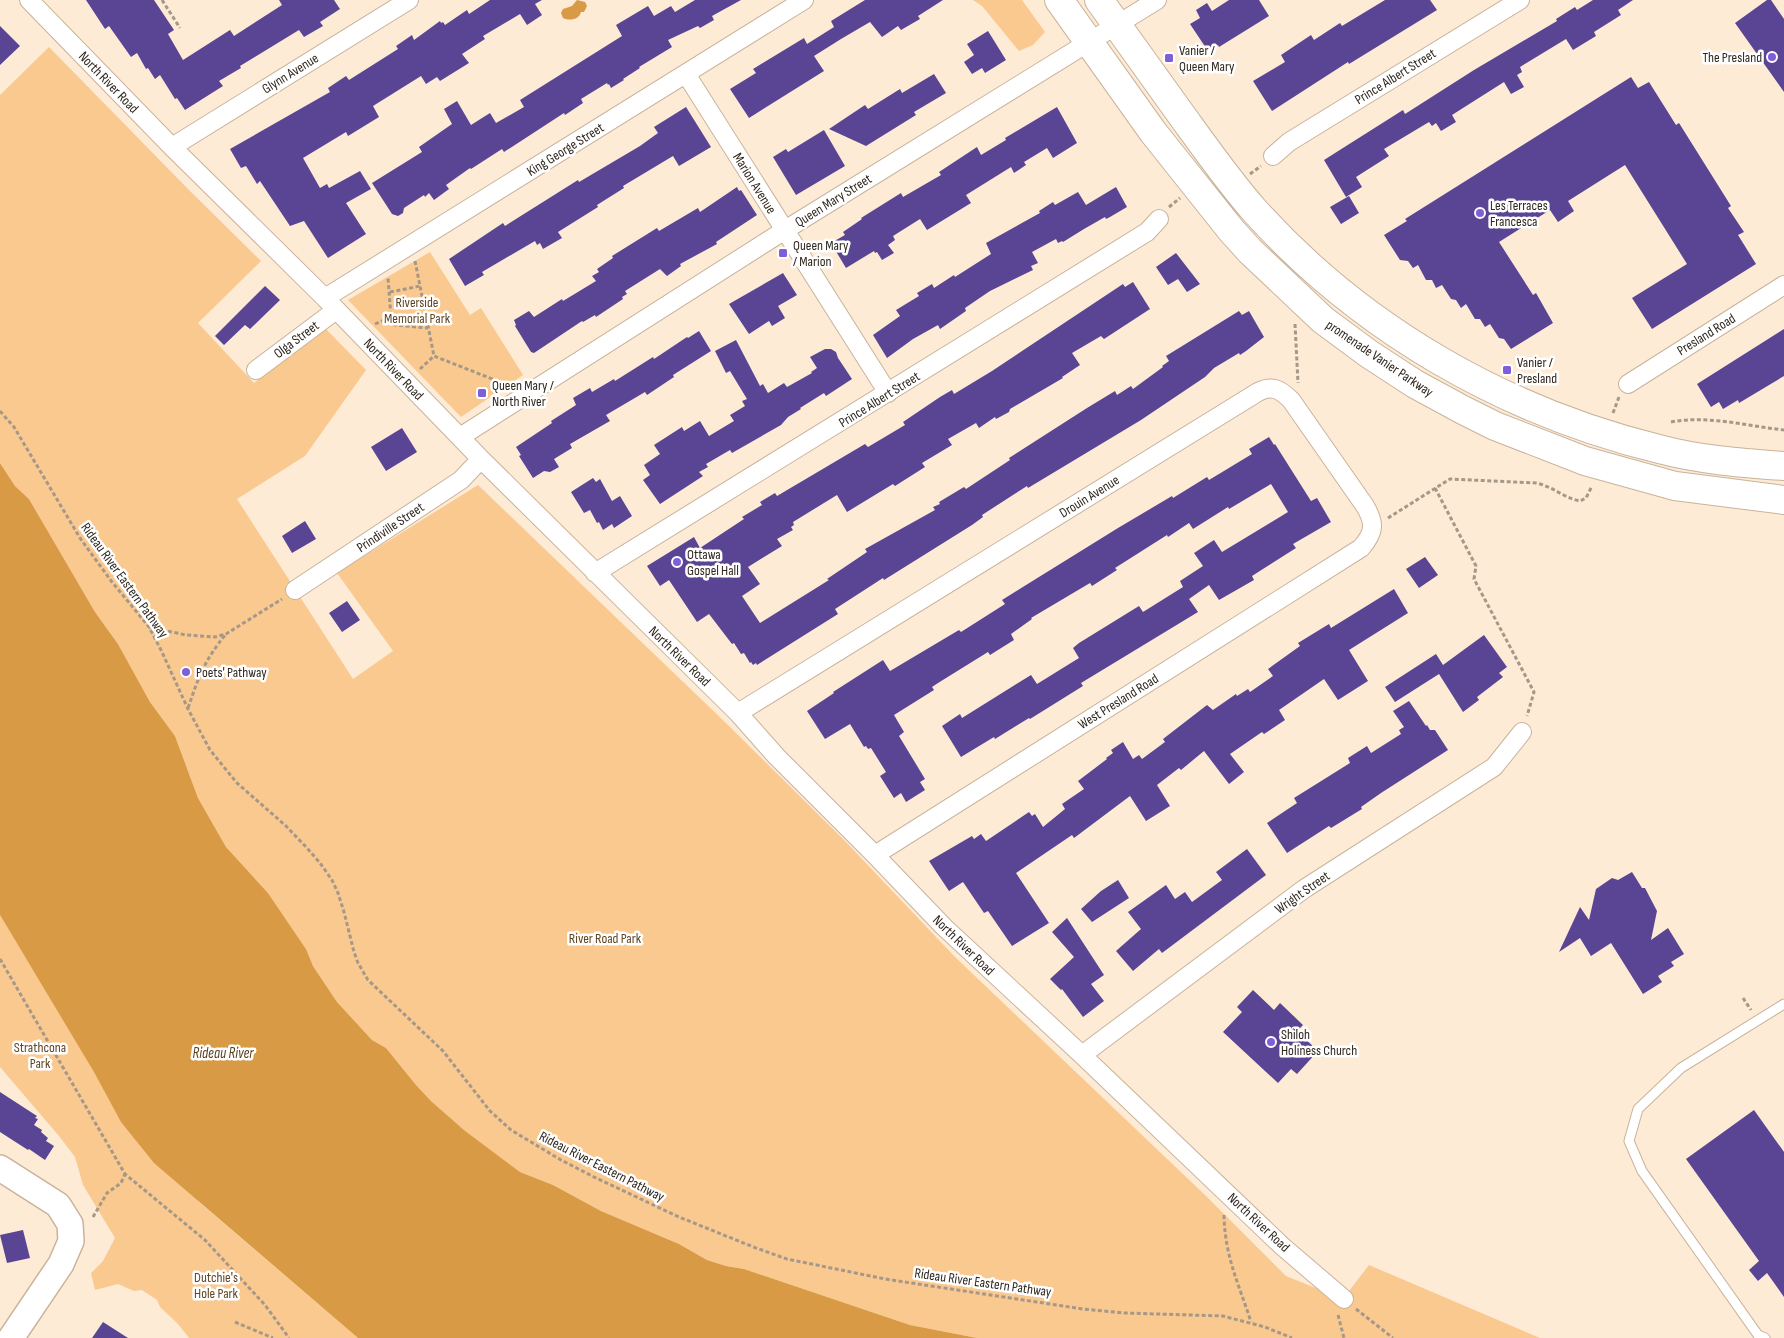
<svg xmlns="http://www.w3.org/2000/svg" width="1784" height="1338" font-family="'Sofia Sans Condensed',sans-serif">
  <rect width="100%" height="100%" fill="#fdebd6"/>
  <path fill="#fac98f" d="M973,0h49l23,32 -12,13 -14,6 -37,-45z
    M49,47l139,142 73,72 -63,62 56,60 69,-57 43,44 -61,86 -68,43 116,180 40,-28 -56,-78 141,-88 250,240 117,116 110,116 250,238 81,81 57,23 26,-34 171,73h-563l-67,-13 -166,-56 -18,-3 -19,-6 -28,-16 -78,-33 -48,-26 -33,-13 -56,-42 -33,-29 -15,-16 -30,-37 -14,-8 -35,-38 -24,-36 -7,-17 -38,-56 -42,-46 -28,-49 -23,-62 -25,-34 -32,-58 -23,-32 -66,-113 -14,-13 -15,-23v-368z
    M430,252l40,63 11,-7 42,67 -62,42 -113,-117z
    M0,915l35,58 164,229 159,136h-169l-11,-14 -18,-17 -3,-7 -15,-10 -8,1 -16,-7 -23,6 -4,-17 12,-12 12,-23 -32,-53 -8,-28 -16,-21 -59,-69z"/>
  <path fill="#d99a46" d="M577,0l8,2 2,4 -3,6h-3c-2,8 -11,9 -18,6l-2,-5 2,-4 9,-3z
    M0,463l15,23 14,13 66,113 23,32 32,58 25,34 23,62 28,49 42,46 38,56 7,17 24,36 35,38 14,8 30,37 15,16 33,29 56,42 33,13 48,26 78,33 28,16 19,6 18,3 166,56 67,13h-619l-204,-175 -33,-41 -27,-50 -94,-157z"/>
  <path fill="#594594" d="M86,0h68l20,30 -6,4 15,26 47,-30 4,6 48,-31 -3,-5h55l6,9 -20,13 3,4 -19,11 -5,-7 -59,36 1,2 -22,13 4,5 -38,24 -8,-12 -2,1 -15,-24 -5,4 -7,-11 -2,1 -9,-16 -6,4 -22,-31 -4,3z
    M490,0h52l-7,4 7,11 -15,10 -7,-11 -37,22 2,3 -23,15 7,9 -29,18 -3,-4 -11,7 -5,-8 -48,30 6,11 -31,19 -2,-4 -43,26 17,30 7,-4 2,4 31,-17 11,18 -25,14 20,31 -38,24 -24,-37 -14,5 -30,-45 -3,3 -11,-18 -5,2 -11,-19 100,-57 -2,-4 18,-12 3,4 49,-31 -2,-3 16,-11 2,5 26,-19 1,2 2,-1 2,3 22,-15 2,4z
    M695,0h46l-29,16 2,4 -14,8 -2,-2 -30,14 4,7 -33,20 1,1 -17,11 1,1 -13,8 -2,-4 -1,1 -1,-2 -26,16 2,4 -18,12 -1,-2 -60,39 -2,-3 -31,20 -1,-1 -24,17 3,4 -15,11 -5,-7 -4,4 -1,-2 -20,13 -1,5 -5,3 -6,-2 -20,-31 50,-31 -3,-5 33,-23 -8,-15 13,-8 14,24 19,-12 6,10 28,-16 -4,-7 102,-64 -6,-11 32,-19 6,10 17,-10 4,6z
    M865,0h78l-25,16 2,3 -19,11 -3,-4 -16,11 -12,-15 -29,17 -27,17 10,15 -75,47 -19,-29 26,-16 -3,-4 51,-31 3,6 27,-17 -3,-6z
    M1229,0h30l10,16 -50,31 -1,-2 -10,6 -18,-27 10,-6 -4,-8 11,-7 5,8z
    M1385,0h45l7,10 -88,54 -1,-2 -76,49 -19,-30 32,-19 -4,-7 30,-20 3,5 26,-17 2,3z
    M1593,0h40l-15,10 3,5 -27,17 2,4 -23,14 -7,-11 -46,28 2,5 -5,3 7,12 -13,7 -7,-12 -52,33 4,7 -15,9 -5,-8 -4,3 -3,-4 -45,27 5,7 -33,21 6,10 -16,10 -22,-37 79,-50 2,4 69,-44 83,-49 -1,-2 19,-12 2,3z
    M1767,0h4l13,19v73l-49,-69z
    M0,26l20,20 -20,19z
    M988,31l18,29 -21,13 -3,-5 -10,6 -8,-12 10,-7 -7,-11z
    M934,74l12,19 -32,19 2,3 -50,31 -37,-17 36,-24 3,4 32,-20 2,4z
    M1631,77l7,11 11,-6 27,43 3,-2 52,83 -3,2 16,24 -6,3 18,29 -104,65 -20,-31 55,-34 -62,-99 -57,36 6,10 -16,11 -8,-12 -51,32 34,53 3,-2 17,30 -42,26 -7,-10 -5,-1 -9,-14 -5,3 -5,-8h-5l-9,-15 -5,4 -5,-8 -5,-1 -9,-14 -6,3 -4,-8h-6l-8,-15 -5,3 -5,-7 -8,-1 -16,-25 23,-14 -2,-2z
    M686,107l25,40 -32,19 -6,-10 -50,30 1,2 -27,17 1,2 -40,25 4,6 -19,11 -3,-6 -3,2 -2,-4 -53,31 2,3 -19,11 -16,-27 54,-36 2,3 73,-46 1,2 61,-36 18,-13 -4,-6z
    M1057,107l20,36 -24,15 -6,-10 -23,14 2,3 -12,8 -3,-6 -45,28 5,8 -44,27 -7,-11 -27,17 2,4 -7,5 6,8 -12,7 -5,-8 -2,1 -1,-2 -28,17 -15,-25 14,-8 -2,-3 19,-13 -1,-1 40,-25 2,4 38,-22 -2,-3 38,-25 4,8 25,-15 -1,-2z
    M824,130l21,36 -49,29 -23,-38 13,-8 2,3z
    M737,187l2,4 2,-1 16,25 -41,27 1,2 -37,20 1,2 -14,10 -7,-7 -35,22 2,3 -5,3 1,2 -27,18 -1,-2 -12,7 -1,-1 -48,32 -3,-1 -16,-26 1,-1 -2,-5 15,-9 5,6 28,-18 1,2 33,-20 -4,-5 7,-4 -2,-3 16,-11 -1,-2 45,-28 2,3 39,-23 2,4z
    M1116,187l11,20 -17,10 -4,2 -1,-2 -21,12 -21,13 -1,-1 -4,2 -2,-4 -24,13 6,11 -7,3 2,4 -43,21 -25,17 1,3 -26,18 -2,-4 -25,14 -26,19 -14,-23 27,-19 -4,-6 23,-14 -2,-3 15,-9 2,4 20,-13 1,2 36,-23 -5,-11 54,-30 -1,-2 14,-9 2,3 23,-13 8,13z
    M1349,196l10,17 -18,11 -11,-17z
    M1176,253l24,31 -13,8 -9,-13 -10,6 -12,-18z
    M783,273l14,22 -19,11 7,12 -13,8 -3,-5 -20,13 -20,-30z
    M1133,282l17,27 -46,30 -3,-3 -29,17 8,12 -18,12 1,1 -53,31 -1,3 -13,7 -1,-2 -16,11 -3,-5 -28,16 4,6 -30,18 3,4 -30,19 -2,-2 -46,28 -10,-17 -44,27 1,3 -3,2 2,3 -16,9 5,7 -34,21 12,17 -18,12 18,27 69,-43 -2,-1 40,-27 -2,-3 70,-39 -2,-3 7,-3 -1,-2 25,-15 2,2 44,-29 -1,-2 78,-50 28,-17 2,4 14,-9 2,3 30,-22 -1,-1 7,-5 -3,-5 73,-45 3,4 7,-4 15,26 -18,14 -6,4 -1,-2 -25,15 -9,9 -64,43 -113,68 -1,-2 -45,29 1,2 -11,8 -88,55 -1,-2 -48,31 3,5 -81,51 -1,-2 -3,2 -2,-3 -1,1 -6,-10 -3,1 -7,-11 -2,1 -23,-30 -12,8 -28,-42 -9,6 -13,-20 47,-29 6,11 44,-29 -2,-2 20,-12 -2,-3 15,-9 2,3 88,-52 3,3 37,-22 -2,-3 37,-25 12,-7 2,4 38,-23 131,-87 2,3z
    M265,286l15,14 -30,29 -5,-4 -21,20 -9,-9z
    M1784,329v47l-45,27 -1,-3 -15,9 -4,-7 -8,5 -14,-23z
    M699,331l12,20 -38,24 1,2 -27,18 -2,-3 -39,23 4,6 -40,23 2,4 -18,11 5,8 -9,5 -6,-1 -11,7 -14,-22 2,-1 -5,-8 36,-24 -1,-2 25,-16 -3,-7 17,-10 2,4 22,-13 1,2 38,-24 1,2 33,-22 1,1z
    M736,340l24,46 3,-2 5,9 16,-10 3,4 25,-14 -1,-1 6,-4 -7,-11 15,-8h6l5,3 2,6 14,21 -26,17 -2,-3 -24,15 1,1 -13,8 -7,8 -49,28 -2,-3 -24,14 2,3 -9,5 4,4 -43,28 -17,-24 7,-5 -6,-10 16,-11 -6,-9 28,-18 2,4 16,-10 9,15 25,-15 -4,-6 15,-9 -3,-5 5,-2 -17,-28 -4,2 -11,-22z
    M402,428l15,24 -31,19 -15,-24z
    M1269,437l5,8 1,-1 36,57 6,-3 14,24 -38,22 3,4 -44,28 2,4 -35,20 -10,-15 -20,14 9,13 -117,71 2,3 -53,33 -1,-1 -34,21 -1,-2 -33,20 -19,-31 18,-12 2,4 69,-43 6,9 42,-26 -6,-10 6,-5 60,-37 4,6 40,-25 -3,-6 23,-15 -9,-13 20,-13 8,12 66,-40 -17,-28 -42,25 -1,-2 -35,22 -4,-6 -21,14 -1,-2 -52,33 2,2 -25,16 -2,-3 -59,35 1,1 -21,15 3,6 -24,15 -2,-3 -50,31 -6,4 2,3 -40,25 10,17 -5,4 26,43 -5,3 5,8 -19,12 -5,-9 -7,5 -14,-22 6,-4 -15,-24 -3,1 -2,-3 -2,1 -14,-23 -25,15 -18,-28 27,-18 -1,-1 50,-32 7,11 69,-41 2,2 44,-28 -3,-4 116,-72 54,-32 1,2 34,-21 2,3 43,-26 -3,-5z
    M593,478l3,4 4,-3 12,22 8,-5 12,20 -18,12 -2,-4 -9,6 -4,-8 -2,1 -7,-13 -6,3 -13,-21z
    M305,521l11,18 -24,14 -10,-17z
    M1425,557l13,18 -19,13 -13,-19z
    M1394,589l14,24 -59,37 19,31 -30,19 -14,-21 -45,31 6,10 -21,14 -2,-2 -32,22 14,18 -15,12 -25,-33 -23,19 -2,-2 -22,17 13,21 -24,15 -16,-25 -56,42 -2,-3 -56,38 33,50 -37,23 -24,-35 -4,2 -21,-31 -14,9 -20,-30 43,-25 2,3 7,-5 5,7 43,-29 3,4 3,-2 8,13 22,-18 -3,-5 22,-15 -6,-8 29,-22 -1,-1 7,-5 -2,-3 12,-8 10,17 6,-4 3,4 23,-17 -2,-3 44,-34 6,5 23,-16 1,2 11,-7 2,3 23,-16 -5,-7 32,-23 -2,-3 31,-19 2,4z
    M347,601l13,19 -18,12 -13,-19z
    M1484,635l23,32 -8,6 4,4 -26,20 2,3 -16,12 -24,-38 -44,28 -10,-15 51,-33 7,11z
    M1409,701l17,25 1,-1 3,5h5l13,20 -67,43 -20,14 1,2 -31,19 -2,-2 -42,27 -20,-30 30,-20 -3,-5 56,-35 -2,-5 19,-12 4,7 30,-19 -2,-4 5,-3 -11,-16z
    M1247,849l19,26 -104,78 -3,-4 -26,22 -17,-20 25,-22 -13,-17 38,-27 9,14 10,-7 7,10 30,-22 -6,-8z
    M1632,872l10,16h3l12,23 -6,29 17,-12 16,26 -13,8 3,4 -16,10 4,6 -19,12 -32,-51 -20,13 -11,-18 -21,14 21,-45 9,13 7,-31 16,-11 6,2z
    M1118,880l11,18 -37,24 -11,-13 20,-18z
    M1067,918l37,57 -13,9 13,17 -21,16 -21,-28 -1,1 -11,-11 24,-22 -22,-25z
    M1253,990l21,20 6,-7 23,22 -6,6 21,20 -21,23 -6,-5 -13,14 -55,-51 19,-20 -5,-5z
    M0,1092l37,24 -2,2 3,1 -4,6 8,5 -1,2 7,6 -2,3 8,5 -9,14 -16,-11 -1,1 -28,-18z
    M1754,1110l30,42v145l-17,-24 -9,8 -9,-11 10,-9 -73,-102z
    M23,1230l7,28 -23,5 -7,-28z
    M103,1322l25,16h-36z"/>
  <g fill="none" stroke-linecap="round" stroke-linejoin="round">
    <g stroke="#c9b39b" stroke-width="11">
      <path id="lane" d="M1765,1338l-7,-3 -116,-164 -13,-30 9,-32 43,-41 103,-64"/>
    </g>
    <g stroke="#c9b39b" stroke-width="20">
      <path id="street" d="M29,0l143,147 153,151 156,161 257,254 39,44 98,98 69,72 138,128 200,191 62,53
        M686,74l202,319
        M172,147l237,-147
        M1273,156l16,-14 231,-142
        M325,298l479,-298
        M256,370l80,-60
        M1628,384l156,-99
        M460,437l325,-207 372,-230
        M595,573l552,-341 12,-13
        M295,590l166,-110 20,-21
        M738,713l520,-321c14,-7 22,-3 33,8l74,106c10,17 10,26 -4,42l-486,307
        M1082,1055l222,-166 190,-122 28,-35"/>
    </g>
    <g stroke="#c9b39b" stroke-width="28">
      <path id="secondary" d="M0,1168l58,37 12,19 1,17 -10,23 -50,74"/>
    </g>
    <g stroke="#c9b39b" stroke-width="30">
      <path id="primary" d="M1059,0l94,132 78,98 19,21 73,69 46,34 46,30 48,26 32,16 90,35 90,25 109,14
        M1099,0c27,38 54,75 81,113 24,33 47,66 74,97 107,119 250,201 405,239 41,11 83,14 125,17"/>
    </g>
    <path stroke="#a69888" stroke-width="3" stroke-dasharray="4 2.5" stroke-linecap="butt" d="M162,0l18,28
      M1250,174l11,-8
      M1169,207l11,-9
      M415,261l19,95
      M390,292l30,-6
      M391,317l4,8 33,3
      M375,324l16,-7 -3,-39
      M1295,324l3,59
      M420,369l14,-13 76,30
      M0,411l14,16 66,111 32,44 37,45 12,23 27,59 22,41 27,33 49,43 21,22 13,15 12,17 6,13 6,19 10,40 4,11 10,17 75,71 47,60 21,19 50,30 33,17 85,40 77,31 31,11 98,20 198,30 42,4 98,3 42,11 27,11
      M1613,413l6,-16
      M1671,422c37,-7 76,4 113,8
      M1435,488l41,78 -2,13 60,113 -7,24
      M1388,518l62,-39 86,4c16,3 28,15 44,18l6,-3 6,-12
      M149,627l37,8 29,2 11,-3 56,-35
      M188,708c11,-32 16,-47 38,-74
      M0,959l125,215 80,66 60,65 24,33
      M1743,998l8,12
      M1224,1215c1,43 15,69 27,107
      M93,1217l14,-24 14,-10 4,-9
      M1356,1309l37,29
      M1338,1315l6,23
      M235,1322l38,16"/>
    <use href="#lane" stroke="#fff" stroke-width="9"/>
    <use href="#street" stroke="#fff" stroke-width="18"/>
    <use href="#secondary" stroke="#fff" stroke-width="25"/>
    <use href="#primary" stroke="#fff" stroke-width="28"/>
  </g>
  <g fill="#7f5ed9" stroke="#fff" stroke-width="2">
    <circle cx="1772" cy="57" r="5"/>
    <rect x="1164" y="53" width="10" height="10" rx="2.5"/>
    <circle cx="1480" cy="213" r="5"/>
    <rect x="778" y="248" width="10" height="10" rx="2.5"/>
    <rect x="1502" y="365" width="10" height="10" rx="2.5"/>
    <rect x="477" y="388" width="10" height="10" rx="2.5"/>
    <circle cx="677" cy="562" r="5"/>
    <circle cx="186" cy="672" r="5"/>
    <circle cx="1271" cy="1042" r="5"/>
  </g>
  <g text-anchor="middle" stroke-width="5" stroke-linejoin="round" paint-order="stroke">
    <g font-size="14" fill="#2f271e" stroke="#fff" text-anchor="start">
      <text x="1179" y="55">Vanier /<tspan x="1179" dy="16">Queen Mary</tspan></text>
      <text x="1762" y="62" text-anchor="end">The Presland</text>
      <text x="1490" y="210">Les Terraces<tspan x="1490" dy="16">Francesca</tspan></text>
      <text x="793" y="250">Queen Mary<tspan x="793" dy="16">/ Marion</tspan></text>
      <text x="1517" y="367">Vanier /<tspan x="1517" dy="16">Presland</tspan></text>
      <text x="492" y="390">Queen Mary /<tspan x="492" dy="16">North River</tspan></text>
      <text x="687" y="559">Ottawa<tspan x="687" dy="16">Gospel Hall</tspan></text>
      <text x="196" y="677">Poets' Pathway</text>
      <text x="1281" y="1039">Shiloh<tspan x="1281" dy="16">Holiness Church</tspan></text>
    </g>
    <g font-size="14" fill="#2f271e" stroke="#fff">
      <text transform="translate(290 73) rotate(-32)" y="5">Glynn Avenue</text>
      <text transform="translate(1395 76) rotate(-32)" y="5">Prince Albert Street</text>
      <text transform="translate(109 82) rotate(46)" y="5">North River Road</text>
      <text transform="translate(565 149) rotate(-32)" y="5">King George Street</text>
      <text transform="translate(755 183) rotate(58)" y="5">Marion Avenue</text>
      <text transform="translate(833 200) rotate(-32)" y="5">Queen Mary Street</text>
      <text transform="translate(1706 334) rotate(-32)" y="5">Presland Road</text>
      <text transform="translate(296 339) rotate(-37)" y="5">Olga Street</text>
      <text transform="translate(1380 358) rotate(34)" y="5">promenade Vanier Parkway</text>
      <text transform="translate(394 369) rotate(46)" y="5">North River Road</text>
      <text transform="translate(879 399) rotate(-32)" y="5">Prince Albert Street</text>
      <text transform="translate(1089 496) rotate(-32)" y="5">Drouin Avenue</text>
      <text transform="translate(390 527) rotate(-34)" y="5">Prindiville Street</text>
      <text transform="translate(125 580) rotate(54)" y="5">Rideau River Eastern Pathway</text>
      <text transform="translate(680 656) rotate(44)" y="5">North River Road</text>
      <text transform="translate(1118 701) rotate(-32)" y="5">West Presland Road</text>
      <text transform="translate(1302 892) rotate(-35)" y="5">Wright Street</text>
      <text transform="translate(964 945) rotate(44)" y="5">North River Road</text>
      <text transform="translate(602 1166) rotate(27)" y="5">Rideau River Eastern Pathway</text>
      <text transform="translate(1259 1222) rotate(43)" y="5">North River Road</text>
      <text transform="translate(983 1282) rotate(8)" y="5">Rideau River Eastern Pathway</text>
    </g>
    <g font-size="14" fill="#5f4422" stroke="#fff">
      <text x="417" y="307">Riverside<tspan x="417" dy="16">Memorial Park</tspan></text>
      <text x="605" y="943">River Road Park</text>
      <text x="40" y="1052">Strathcona<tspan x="40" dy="16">Park</tspan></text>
      <text x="216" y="1282">Dutchie's<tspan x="216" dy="16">Hole Park</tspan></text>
    </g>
    <g font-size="15" font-style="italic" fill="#5a3f1d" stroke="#fff">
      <text x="223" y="1058">Rideau River</text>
    </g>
  </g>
</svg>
